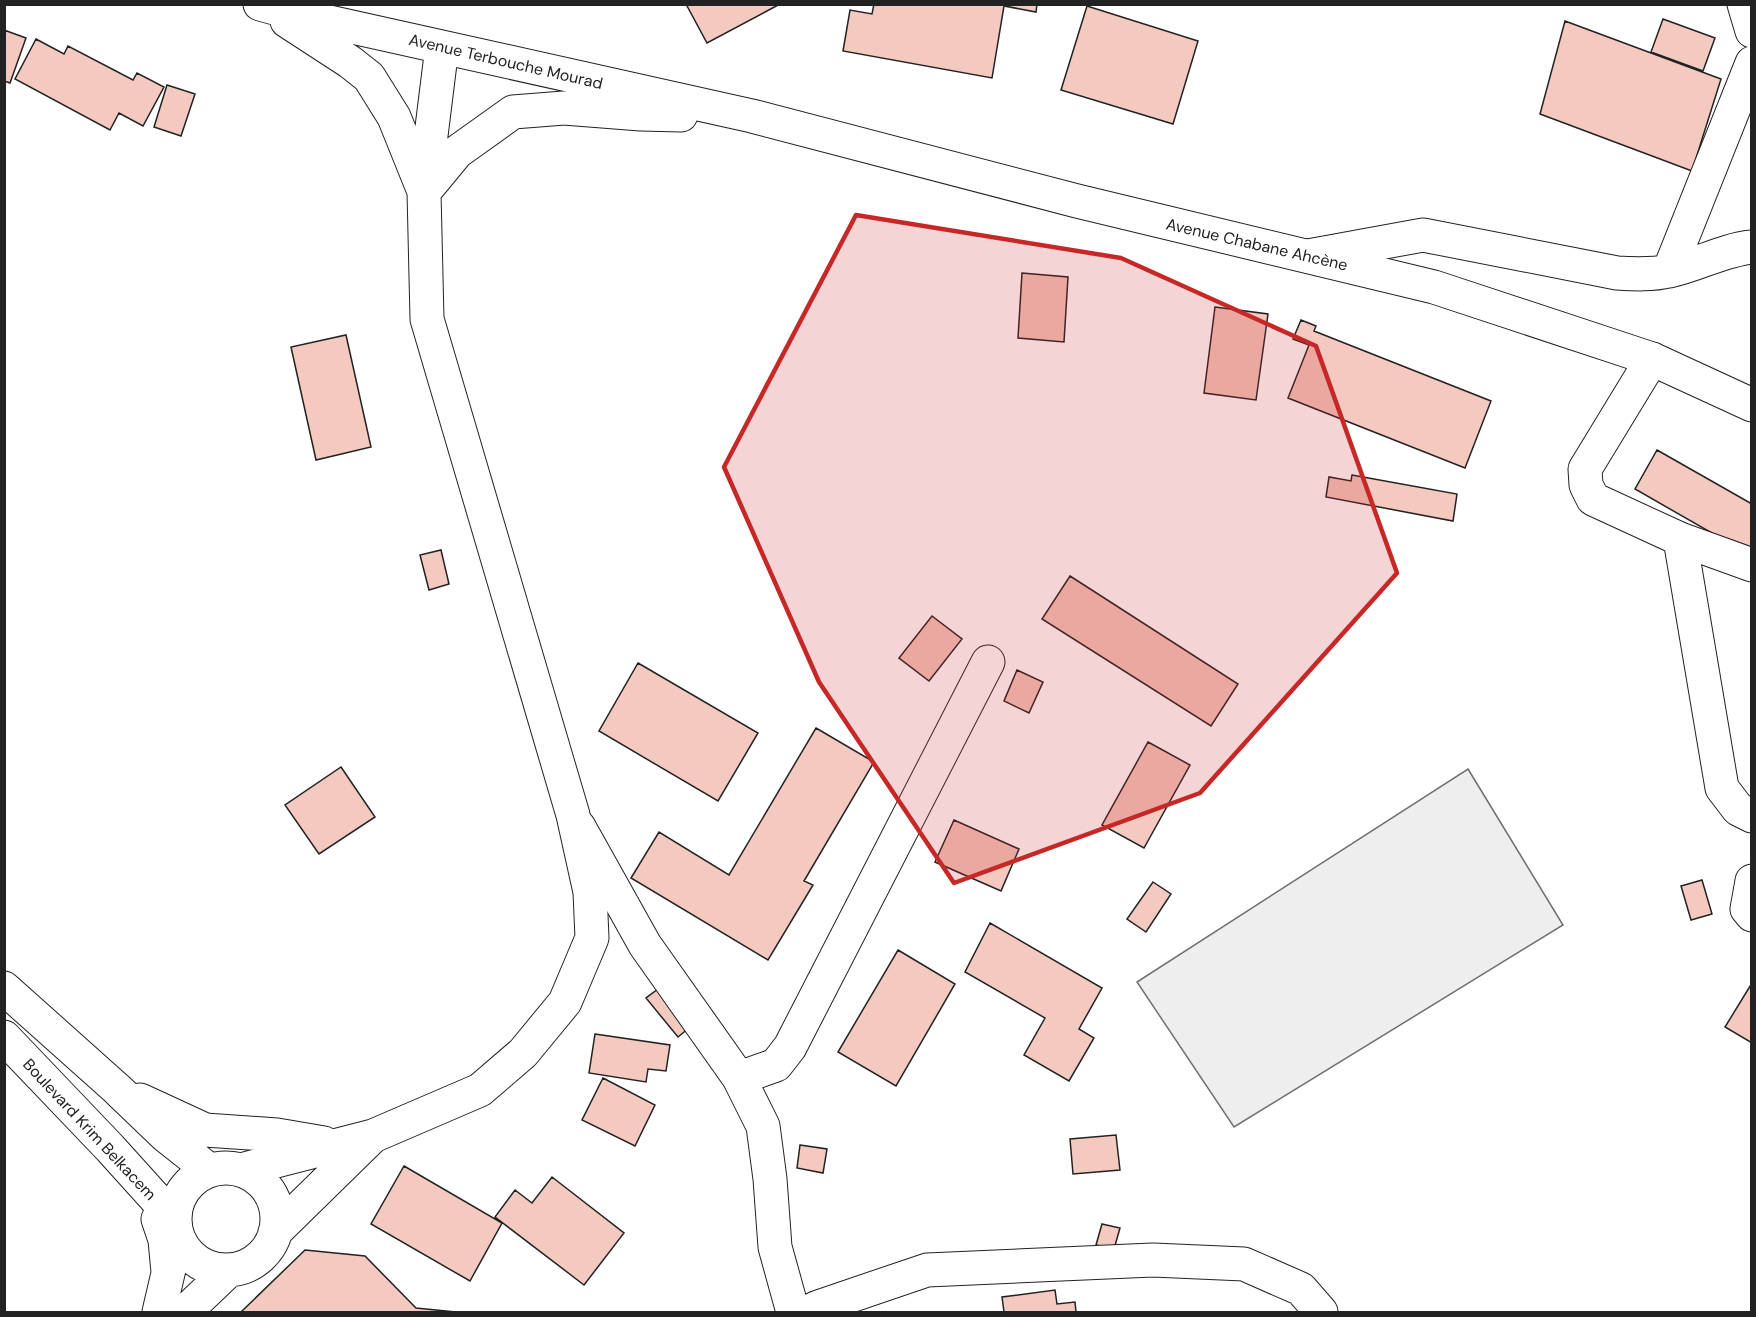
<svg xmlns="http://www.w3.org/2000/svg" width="1756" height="1317" font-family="'DM Sans',sans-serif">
  <rect width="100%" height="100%" fill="#fff"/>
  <path fill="#eee" stroke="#6f6f6f" stroke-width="1.5" d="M1468,769l95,156 -329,202 -97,-145z"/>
  <path fill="#f3c9c0" stroke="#222" stroke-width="1.5" d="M686,4h94l-73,39z
    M874,4h163l-1,8 -32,-6 -12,72 -149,-27 7,-41 22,4z
    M1087,6l111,35 -25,83 -112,-34z
    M1663,19l52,19 -12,33 -52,-19z
    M1565,21l156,58 -29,92 -152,-57z
    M4,30l22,8 -16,45 -6,-2z
    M36,39l28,15 4,-8 65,34 4,-7 27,14 -21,39 -24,-13 -9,17 -95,-51z
    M167,85l28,9 -14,42 -27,-9z
    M1022,273l46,4 -4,65 -46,-4z
    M1215,307l53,7 -12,86 -52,-7z
    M1301,320l15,6 -2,5 177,70 -26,67 -177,-70 21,-53 -16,-6z
    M346,335l25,112 -55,13 -25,-113z
    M1657,450l95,54v52l-117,-67z
    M1352,475l105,19 -4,27 -127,-24 3,-20 22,4z
    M441,550l8,34 -20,6 -9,-35z
    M1070,576l168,108 -27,42 -169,-107z
    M932,616l30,23 -33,42 -30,-23z
    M638,663l120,70 -40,68 -119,-70z
    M1017,670l26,12 -14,31 -25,-12z
    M816,728l58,34 -70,119 9,4 -45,75 -137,-82 28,-46 70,43z
    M1148,742l42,23 -46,83 -42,-23z
    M341,767l34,50 -56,37 -34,-49z
    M954,820l65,29 -18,42 -66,-29z
    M1702,880l10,34 -21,6 -10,-34z
    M1153,882l18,12 -25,38 -19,-13z
    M990,923l112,65 -23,41 15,9 -25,43 -45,-26 21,-37 -80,-46z
    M898,950l57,34 -59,102 -58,-34z
    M1752,983v60l-27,-16z
    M658,989l31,39 -11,9 -32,-39z
    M595,1034l75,11 -4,26 -18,-2 -2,13 -57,-9z
    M603,1078l52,27 -20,41 -53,-26z
    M1116,1135l4,35 -47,4 -3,-35z
    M800,1145l27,4 -4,24 -26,-5z
    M404,1166l98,57 -32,58 -99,-57z
    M552,1177l72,56 -40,52 -89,-68 20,-27 17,13z
    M1102,1224l18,4 -6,21 -18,-4z
    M305,1250l60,6 51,52 40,4h-215z
    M1055,1290l2,14 18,-2 1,10h-72l-2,-15z"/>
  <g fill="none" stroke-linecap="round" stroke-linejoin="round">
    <g stroke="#222" stroke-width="35">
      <path id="minor" d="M1744,4l8,27
        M1308,256l115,-21 194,38c17,1 35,2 52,-2 29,-6 53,-21 83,-24
        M1669,271l83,-208
        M1652,359l-67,110 1,16 7,14 87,40
        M1752,565l-72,-26 42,249 16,21 14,7
        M579,827l66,118 94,133 24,48 7,53 5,68 18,65
        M1752,881l-5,28 5,6
        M739,1078l37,-13 14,-18 198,-385
        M808,1312l10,-5 109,-37 226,-10 91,4 57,25 20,23"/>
    </g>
    <g stroke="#222" stroke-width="35">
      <path id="major" d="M260,4l47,13 445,99 325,85 357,86 218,72 100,46
        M287,21l63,41 19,15 25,40 29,72
        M424,192l33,-40 56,-40 51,-4 77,6 40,1
        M4,988l113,101 49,47 43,34
        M4,1037l106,111 65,72
        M140,1100l65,30 72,5 47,8
        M175 1219a51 51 0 1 1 102 0a51 51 0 1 1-102 0Z
        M241,1170l132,-34 107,-46 43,-37 42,-51 27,-64 -2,-46 -17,-77 -146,-496 -3,-127 18,-145
        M158,1219l7,21 3,32
        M275,1232l97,-95
        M159,1312l14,-60
        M185,1312l44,-42"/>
    </g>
    <use href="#minor" stroke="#fff" stroke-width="33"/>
    <use href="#major" stroke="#fff" stroke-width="33"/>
  </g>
  <path fill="#c62828" fill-opacity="0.2" stroke="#c62828" stroke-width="4.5" stroke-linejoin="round" d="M856,215l265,43 195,88 81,227 -197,220 -246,90 -135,-201 -95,-215z"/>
  <g text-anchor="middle" stroke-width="4.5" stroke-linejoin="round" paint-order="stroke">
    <g font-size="16" fill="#222" stroke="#fff">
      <text transform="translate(506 61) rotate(13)" y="6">Avenue Terbouche Mourad</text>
      <text transform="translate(1257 244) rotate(13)" y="6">Avenue Chabane Ahcène</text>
      <text transform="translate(90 1129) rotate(47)" y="6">Boulevard Krim Belkacem</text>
    </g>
  </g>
  <rect width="1756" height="1317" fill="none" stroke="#222222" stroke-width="12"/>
</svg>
